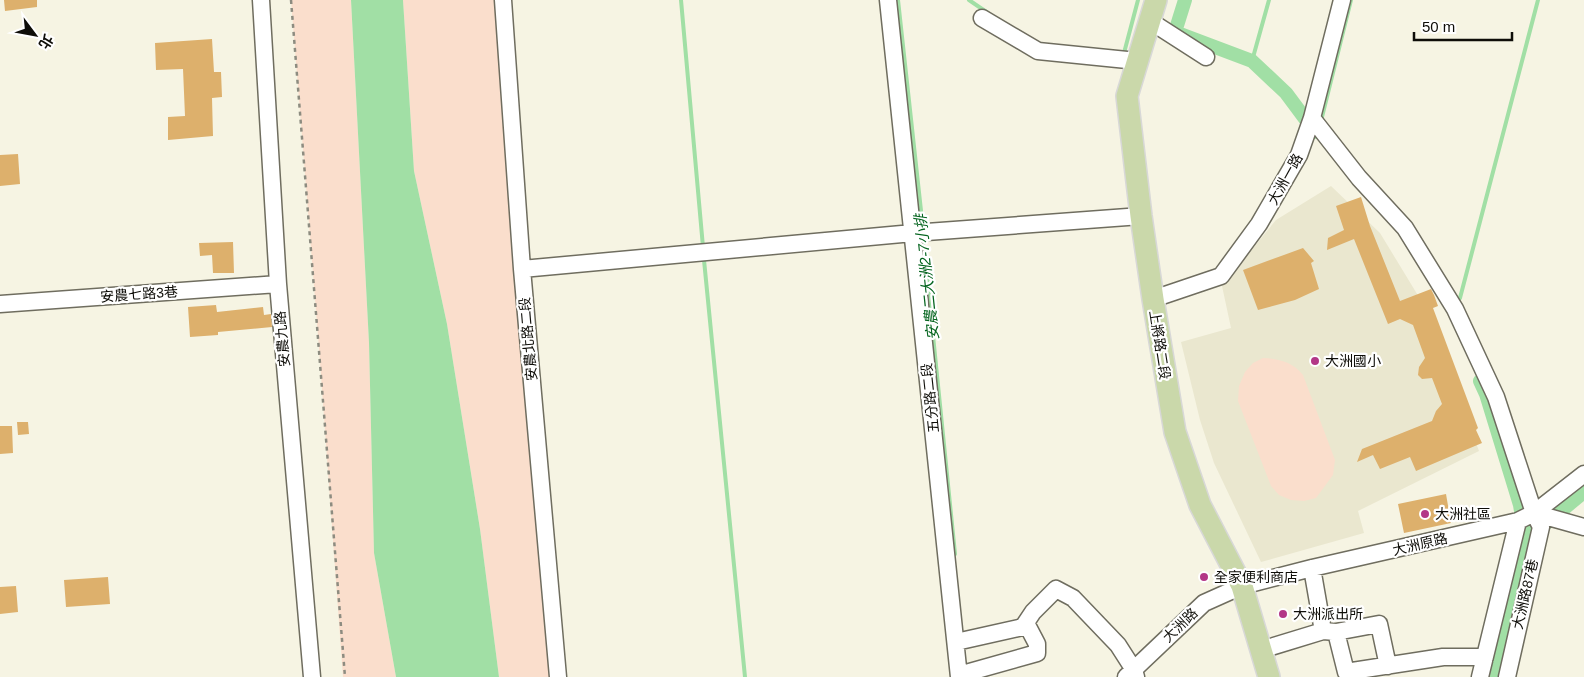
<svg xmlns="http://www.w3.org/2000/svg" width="1584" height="677" font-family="Helvetica,'Noto Sans TC',sans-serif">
  <rect width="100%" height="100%" fill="#f6f4e3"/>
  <path fill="#eae7cf" d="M1331,186l49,47 45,74 54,144 -121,60 6,22 -103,29 -47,-99 -14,-43 -19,-78 50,-14 -9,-42 54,-66z"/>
  <path fill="#fadecc" d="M291,0h60l18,343 5,210 22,124h-53l-24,-329z
    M403,0h94l53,677h-51l-19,-148 -33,-205 -33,-153z
    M1263,358c17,1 29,4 40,17l32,85 -2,15 -17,23 -12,3 -13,-1 -12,-5 -8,-9 -33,-85 1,-15 6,-14 8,-9z"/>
  <path fill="#a1dfa5" d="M351,0h52l11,171 33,153 33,205 19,148h-103l-22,-124 -5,-210z"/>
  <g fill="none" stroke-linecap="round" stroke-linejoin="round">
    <path stroke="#a1dfa5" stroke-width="4" d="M681,0l22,247
      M898,0l25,229
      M969,0l19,13
      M1121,53h3l14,-53
      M1252,61l17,-61
      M1321,121l30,-121
      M923,236l32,318
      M704,260l41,417
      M1457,301l3,-3 78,-298"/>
    <path stroke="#a1dfa5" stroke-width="14" d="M1185,0l-10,32 77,29 34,32 29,39
      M1480,381l6,13 34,111 5,31
      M1493,677l32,-141 8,-2 51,-42"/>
  </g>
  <path fill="#ddb06c" d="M4,0h33v7l-32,4z
    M212,39l2,33h7l1,25 -10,1 1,38 -45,4v-23l17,-1 -2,-47 -27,1 -1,-27z
    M18,154l2,30 -20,2v-31z
    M1361,197l9,29 30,75 31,-12 3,6 4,11 -5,2 45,120 -2,2 6,13 -66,28 -6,-14 -30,12 -7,-14 -16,7 5,-13 70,-28 4,-10 6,-7 -10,-26 -10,1 -4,-4 1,-8 6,-9 -12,-33 -13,-6 -12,5 -34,-85 -27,11 1,-12 16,-8 -8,-24z
    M233,242l1,31h-21l-1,-18 -12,1 -1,-13z
    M1303,248l11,13 -3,2 8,26 -24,11 -37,10 -15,-40z
    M216,305l1,7 46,-5 1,8 7,-1 1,13 -54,5v3l-28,2 -2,-30z
    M17,422h11l1,12 -11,1z
    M0,426h12l1,27 -13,1z
    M1446,494l5,29 -47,10 -6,-29z
    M108,577l2,27 -44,3 -2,-27z
    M16,586l2,26 -18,2v-27z"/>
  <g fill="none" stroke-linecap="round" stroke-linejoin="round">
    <g stroke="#6f6d5f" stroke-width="19">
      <path id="minor" d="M261,0l17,284 34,393
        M503,0l19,269 36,408
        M888,0l71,677
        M982,18l56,33 99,10
        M1150,21l56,36
        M1312,118l47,60 46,50 50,81 41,88 38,116 7,14 -34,150
        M522,269l391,-36 228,-17
        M1153,299l68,-23 38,-52 40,-69 13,-37 30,-118
        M0,304l278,-20
        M1534,513l50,14
        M1312,568l11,63
        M1336,632l10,40 97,-15h42
        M956,642l67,-15 10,-15 23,-23 17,9 45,47 16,25 2,7
        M1261,650l62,-19 13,1 43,-8 9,42
        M959,675l78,-22v-9l-11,-21
        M1126,677l78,-74 38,-17 70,-18 206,-47 16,-8 50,-39
        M1480,677l38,-156"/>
    </g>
    <g stroke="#d8d8d7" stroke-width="24">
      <path id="major" d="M1156,0l-29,96 14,120 12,83 22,133 25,73 42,81 27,91"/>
    </g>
    <path stroke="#8d8c80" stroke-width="2.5" stroke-dasharray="4 4" stroke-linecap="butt" d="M291,0l54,677"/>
    <use href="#minor" stroke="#fff" stroke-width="16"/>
    <use href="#major" stroke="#cad8aa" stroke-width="21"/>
  </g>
  <g fill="#b33787" stroke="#fff" stroke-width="2">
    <circle cx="1315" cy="361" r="5"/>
    <circle cx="1425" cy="514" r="5"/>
    <circle cx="1204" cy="577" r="5"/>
    <circle cx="1283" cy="614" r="5"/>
  </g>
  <g text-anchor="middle" stroke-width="4.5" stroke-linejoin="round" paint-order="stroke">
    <g font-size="14" fill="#0e0d08" stroke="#fff">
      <text transform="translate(1285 179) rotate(-61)" y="5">大洲一路</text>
      <text transform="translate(139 294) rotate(-4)" y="5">安農七路3巷</text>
      <text transform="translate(282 339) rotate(-95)" y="5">安農九路</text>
      <text transform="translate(528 339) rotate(-95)" y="5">安農北路二段</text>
      <text transform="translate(1160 345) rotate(81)" y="5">上將路二段</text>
      <text transform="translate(930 398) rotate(-96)" y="5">五分路二段</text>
      <text transform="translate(1420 544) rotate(-13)" y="5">大洲原路</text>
      <text transform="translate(1525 594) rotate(-77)" y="5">大洲路87巷</text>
      <text transform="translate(1180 625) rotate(-44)" y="5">大洲路</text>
    </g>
    <g font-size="14" fill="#0e0d08" stroke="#fff" text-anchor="start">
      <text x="1325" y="366">大洲國小</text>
      <text x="1435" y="519">大洲社區</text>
      <text x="1214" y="582">全家便利商店</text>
      <text x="1293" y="619">大洲派出所</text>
    </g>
    <g font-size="15" font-style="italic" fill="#04641e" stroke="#fff">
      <text transform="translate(927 277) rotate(-96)" y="5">安農二大洲2-7小排</text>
    </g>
  </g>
  <g transform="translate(35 35) rotate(122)" stroke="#ffffff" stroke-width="4" paint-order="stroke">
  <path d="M0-4L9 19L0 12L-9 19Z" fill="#0e0d08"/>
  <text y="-8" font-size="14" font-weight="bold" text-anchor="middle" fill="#0e0d08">北</text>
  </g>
  <path d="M1414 32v8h98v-8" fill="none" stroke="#0e0d08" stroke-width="2.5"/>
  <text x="1422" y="32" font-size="15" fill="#0e0d08" stroke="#ffffff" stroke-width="4" paint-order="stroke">50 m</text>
</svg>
